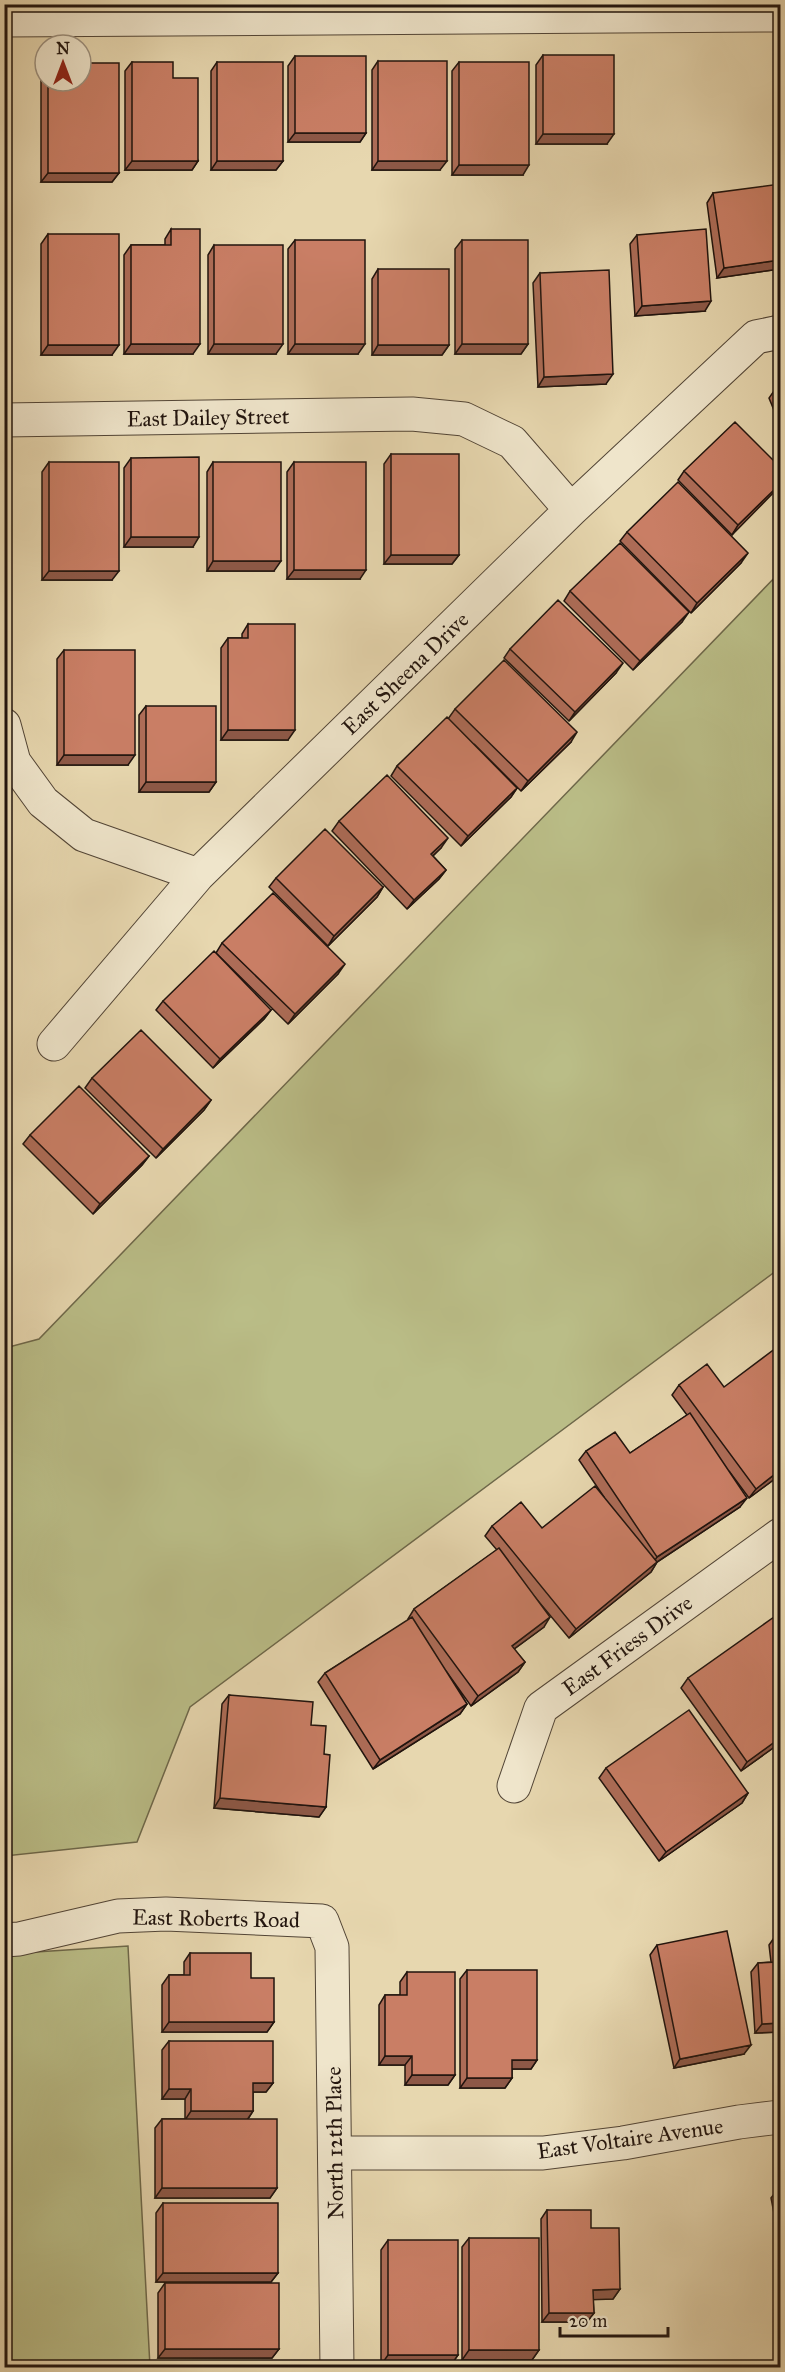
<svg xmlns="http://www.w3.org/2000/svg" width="785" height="2372" font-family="'IM FELL Great Primer',serif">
  <rect width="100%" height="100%" fill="#e7d7af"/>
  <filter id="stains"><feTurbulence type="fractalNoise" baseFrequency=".00333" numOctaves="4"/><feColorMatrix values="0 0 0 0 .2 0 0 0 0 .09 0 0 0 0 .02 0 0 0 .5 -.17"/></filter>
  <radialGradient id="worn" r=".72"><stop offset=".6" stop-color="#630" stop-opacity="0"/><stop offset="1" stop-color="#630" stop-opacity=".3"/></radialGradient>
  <path fill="#babd87" stroke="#6e684a" stroke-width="1.5" d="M780,572v696l-590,439 -53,135 -132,14v-508l34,-9z
    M128,1946l22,421 -145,1v-414z"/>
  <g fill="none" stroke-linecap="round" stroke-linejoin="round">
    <g stroke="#524536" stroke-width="35">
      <path id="minor" d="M4,20l776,-5
        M4,420l408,-6 52,5 48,23 59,68
        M4,725l10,37 29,40 41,33 114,40
        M54,1044l144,-169 373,-365 185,-173 24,-5
        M514,1786l27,-78 239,-173
        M4,1940l15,-1 99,-23 48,-2 156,7 10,26 5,421
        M335,2153h208l80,-10 116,-21 41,-5"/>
    </g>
    <use href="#minor" stroke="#efe5cb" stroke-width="33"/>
  </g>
  <path fill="#ad6c57" stroke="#21140e" stroke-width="1.5" d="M543,55l64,89h-71v-79z
    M295,56l71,77 -6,9h-72v-76z
    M378,61l62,109h-68v-100z
    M132,62l41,16 25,83 -6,9h-67v-99z
    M217,62l66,99 -7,9h-65v-99z
    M459,62l64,113h-71v-104z
    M45,67v14h36l38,92 -7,9h-71v-109z
    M713,193l67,76 -63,9 -10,-75z
    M171,229l22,125h-69v-99l7,-10h34v-6z
    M48,234l64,121h-71v-111z
    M637,235l68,76 -70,5 -5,-72z
    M295,240l63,114h-70v-105z
    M462,240l66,104 -7,10h-66v-105z
    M214,245l62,109h-68v-99z
    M378,269l71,76 -7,10h-70v-76z
    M540,273l66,111 -68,3 -5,-104z
    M780,386v39l-11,-27 7,-10z
    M391,454l68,101 -7,9h-68v-100z
    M131,458l62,89h-69v-79z
    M49,462l63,118h-70v-108z
    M213,462l61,109h-67v-99z
    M294,462l66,117h-73v-107z
    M780,467l-48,68 -54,-55 6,-9z
    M627,532l114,31 -50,50 -71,-72z
    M570,591l112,31 -49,48 -69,-69z
    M248,624l40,116h-67v-92l7,-10h14v-4z
    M510,649l106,24 -47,48 -65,-63z
    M64,650l64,115h-71v-106z
    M146,706l70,76 -7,10h-70v-77z
    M455,709l116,33 -50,49 -47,-47 43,44 -6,9 -50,49 -70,-70 6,-10 51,-47z
    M339,821l102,27 -8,8 13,14 -7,9 -32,30 -75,-78z
    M276,878l107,9 -6,10 -49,49 -59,-59z
    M222,943l116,31 -50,50 -72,-71z
    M163,1001l108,9 -7,9 -51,49 -57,-58z
    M92,1078l119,22 -7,10 -48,48 -71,-70z
    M30,1135l119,21 -7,9 -49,49 -70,-70z
    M679,1385l101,90 -31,23 -20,-27 11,36 -83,55 -6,10 -82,66 -35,-42 10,31 -30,22 11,13 -7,10 -47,34 -25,-35 21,33 -7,10 -87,55 -55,-87 7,-9 84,-53 -1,-1 6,-10 83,-59 -12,-14 7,-10 50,2 62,-31 -25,-37 7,-9 44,2 57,-38 -15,-20z
    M780,1611v13l-4,-7z
    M688,1678l92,65 -39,28 -60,-83z
    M229,1695l82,30 13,29 2,53 -7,10 -105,-9 8,-104z
    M606,1768l142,25 -6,10 -83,58 -60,-83z
    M776,1935h4v97l-25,1 -4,-61 7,-9 13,-1 -2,-17z
    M657,1945l87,109 -70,14 -24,-113z
    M190,1953l61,25 23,44 -7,10h-105v-47l7,-10h15v-13z
    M467,1970l70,90 -6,9h-19v9l-7,10h-45v-109z
    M407,1972l48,103 -7,10h-43v-20h-26v-60l6,-10h15v-13z
    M169,2041l104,42 -7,9h-13v19l-5,8 29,69 -7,10h-115v-70l7,-9h23v-20h-23v-49z
    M780,2188v56l-9,-46 7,-9z
    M163,2203l115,70 -7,9h-115v-69z
    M547,2210l44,18 29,61 -7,10h-20l1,14 -7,9h-45l-1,-103z
    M469,2238l70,112 -7,10h-70v-113z
    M388,2240l70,115 -7,10h-70v-115z
    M165,2283l114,66 -7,9h-114v-65z"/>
  <path fill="#8d5847" stroke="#21140e" stroke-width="1.5" d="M295,133h71l-6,9h-72z
    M543,134h71l-7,10h-71z
    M132,161h66l-6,9h-67z
    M217,161h66l-7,9h-65z
    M378,161h69l-7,9h-68z
    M459,165h70l-6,10h-71z
    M48,173h71l-7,9h-71z
    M780,260v9l-63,9 7,-10z
    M711,301l-6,10 -70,5 7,-10z
    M131,344h69l-7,10h-69z
    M214,344h69l-7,10h-68z
    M295,344h70l-7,10h-70z
    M462,344h66l-7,10h-66z
    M48,345h71l-7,10h-71z
    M378,345h71l-7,10h-70z
    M613,374l-7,10 -68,3 6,-10z
    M780,484v2l-48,49 6,-10z
    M131,537h68l-6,10h-69z
    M748,553l-7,10 -50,50 6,-10z
    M391,555h68l-7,9h-68z
    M213,561h68l-7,10h-67z
    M294,570h72l-6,9h-73z
    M49,571h70l-7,9h-70z
    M689,612l-7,10 -49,48 7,-9z
    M623,663l-7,10 -47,48 6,-9z
    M228,730h67l-7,10h-67z
    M577,732l-6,10 -50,49 7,-10z
    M64,755h71l-7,10h-71z
    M146,782h70l-7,10h-70z
    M517,788l-6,9 -50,49 7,-10z
    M448,838l-7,10 -17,16 7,-10z
    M446,870l-7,9 -32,30 7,-9z
    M383,887l-6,10 -49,49 6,-10z
    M345,964l-7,10 -50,50 7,-10z
    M271,1010l-7,9 -51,49 7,-9z
    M211,1100l-7,10 -48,48 7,-9z
    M149,1156l-7,9 -49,49 7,-10z
    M780,1470v5l-31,23 7,-9z
    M747,1498l-7,9 -89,59 6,-9z
    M657,1562l-6,10 -82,66 7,-9z
    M550,1617l-6,10 -38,28 6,-9z
    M525,1662l-7,10 -47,34 7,-10z
    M467,1704l-7,10 -87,55 7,-9z
    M780,1738v5l-39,28 6,-9z
    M748,1793l-6,10 -83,58 7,-9z
    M220,1798l106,9 -7,10 -105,-9z
    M169,2022h105l-7,10h-105z
    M780,2023v9l-25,1 7,-9z
    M751,2045l-7,9 -70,14 6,-9z
    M385,2056h27l-7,9h-26z
    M512,2060h25l-6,9h-26z
    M412,2075h43l-7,10h-43z
    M467,2078h45l-7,10h-45z
    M253,2083h20l-7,9h-19z
    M169,2089h22l-6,10h-23z
    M191,2111h62l-6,9h-62z
    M162,2188h115l-7,10h-115z
    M163,2273h115l-7,9h-115z
    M620,2289l-7,10 -27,1 7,-10z
    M549,2313h45l-7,9h-45z
    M165,2349h114l-7,9h-114z
    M469,2350h70l-7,10h-70z
    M388,2355h70l-7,10h-70z"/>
  <path fill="#c97e65" stroke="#21140e" stroke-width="1.5" d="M543,55h71v79h-71z
    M295,56h71v77h-71z
    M378,61h69v100h-69z
    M132,62h41v16h25v83h-66z
    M217,62h66v99h-66z
    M459,62h70v103h-70z
    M81,63h38v110h-71v-92h33z
    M780,184v76l-56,8 -11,-75z
    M171,229h29v115h-69v-99h40z
    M706,229l5,72 -69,5 -5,-71z
    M48,234h71v111h-71z
    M295,240h70v104h-70z
    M462,240h66v104h-66z
    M214,245h69v99h-69z
    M378,269h71v76h-71z
    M609,270l4,104 -69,3 -4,-104z
    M780,386v13l-4,-11z
    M735,422l45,45v17l-42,41 -54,-54z
    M391,454h68v101h-68z
    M199,457v80h-68v-79z
    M49,462h70v109h-70z
    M213,462h68v99h-68z
    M294,462h72v108h-72z
    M678,482l70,71 -51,50 -70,-71z
    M620,543l69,69 -49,49 -70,-70z
    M558,600l65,63 -48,49 -65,-63z
    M248,624h47v106h-67v-92h20z
    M64,650h71v105h-71z
    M504,660l73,72 -49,49 -73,-72z
    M146,706h70v76h-70z
    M447,717l70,71 -49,48 -71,-70z
    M387,775l61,63 -17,16 15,16 -32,30 -75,-79z
    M325,829l58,58 -49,49 -58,-58z
    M273,893l72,71 -50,50 -73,-71z
    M214,951l57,59 -51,49 -57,-58z
    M141,1030l70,70 -48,49 -71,-71z
    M79,1086l70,70 -49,48 -70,-69z
    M780,1345v125l-24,19 -77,-104 28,-21 17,23z
    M690,1413l57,85 -90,59 -71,-106 29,-19 15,21z
    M595,1486l62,76 -81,67 -84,-103 29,-24 21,26z
    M499,1548l51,69 -38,29 13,16 -47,34 -64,-87z
    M412,1617l55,87 -87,56 -55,-87z
    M774,1617l6,10v111l-33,24 -59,-84z
    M229,1695l84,7 -2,23 15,1 -2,28 6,1 -4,52 -106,-9z
    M689,1710l59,83 -82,59 -60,-84z
    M727,1931l24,114 -71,14 -23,-114z
    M776,1935h4v88l-18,1 -4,-61 20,-1z
    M190,1953h61v25h23v44h-105v-47h21z
    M467,1970h70v90h-25v18h-45z
    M407,1972h48v103h-43v-19h-27v-61h22z
    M169,2041h104v42h-20v28h-62v-22h-22z
    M162,2119h115v69h-115z
    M780,2188v13l-2,-12z
    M163,2203h115v70h-115z
    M547,2210h44v18h28l1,61 -27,1 1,23h-45z
    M469,2238h70v112h-70z
    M388,2240h70v115h-70z
    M165,2283h114v66h-114z"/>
  <g text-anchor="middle" stroke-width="4.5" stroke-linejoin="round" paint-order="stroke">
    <g font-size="22" fill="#21140e" stroke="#efe5cb">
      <text transform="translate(208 417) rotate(-1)" y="8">East Dailey Street</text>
      <text transform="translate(405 673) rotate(-44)" y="8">East Sheena Drive</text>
      <text transform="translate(627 1645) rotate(-36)" y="8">East Friess Drive</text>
      <text transform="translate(216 1918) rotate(1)" y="8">East Roberts Road</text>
      <text transform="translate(630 2138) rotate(-8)" y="8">East Voltaire Avenue</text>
      <text transform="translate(334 2143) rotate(-91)" y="8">North 12th Place</text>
    </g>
  </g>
  <rect width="785" height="2372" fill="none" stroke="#e7d7af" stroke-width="24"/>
  <rect x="6" y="6" width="773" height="2360" fill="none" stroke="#21140e" stroke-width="3"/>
  <rect x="12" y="12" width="761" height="2348" fill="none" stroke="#21140e" stroke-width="1.5"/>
  <g transform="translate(63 63)"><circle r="28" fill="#efe5cb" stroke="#9d917f" stroke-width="1.5"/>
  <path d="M0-4.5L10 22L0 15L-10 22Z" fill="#8f2418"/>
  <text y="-9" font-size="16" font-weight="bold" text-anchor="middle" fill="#21140e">N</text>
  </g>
  <path d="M560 2327v9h108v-9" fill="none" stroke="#21140e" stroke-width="3"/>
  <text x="569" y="2327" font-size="18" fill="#21140e" stroke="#efe5cb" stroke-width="4.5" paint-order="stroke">20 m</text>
  <rect width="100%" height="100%" filter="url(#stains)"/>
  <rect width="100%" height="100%" fill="url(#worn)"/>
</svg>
